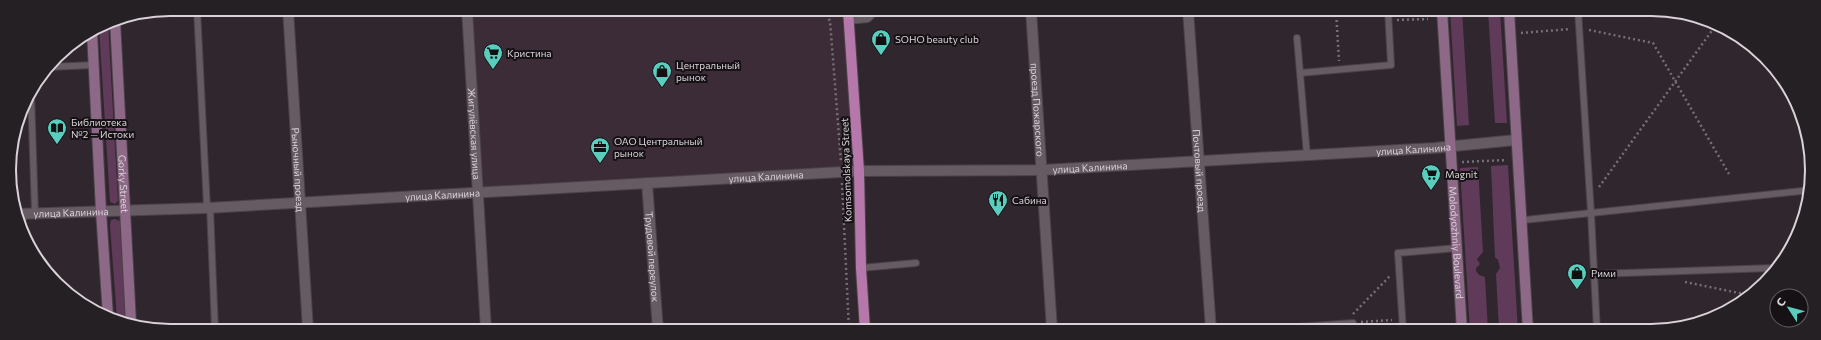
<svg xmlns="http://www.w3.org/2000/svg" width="1821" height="340" font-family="Commissioner,sans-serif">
  <rect width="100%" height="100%" fill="#30262e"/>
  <path fill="#3c2c38" d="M471,9l373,1 10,157 -373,22z"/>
  <path fill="#5f3b59" d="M1450,10h12l7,115 -12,1z
    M1488,10h12l7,113h-12z
    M108,22l10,179 -3,3 -5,-2 -11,-175z
    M1508,165l10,166 -19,-1 -3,-56 4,-6 -2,-8 -3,-3 -4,-91z
    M1478,167l5,85 -6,7 3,5 -4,4v3l3,4 6,2 3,54h-18l-10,-163z
    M115,219l5,2v4l6,97 -9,-3 -7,-94 1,-5z"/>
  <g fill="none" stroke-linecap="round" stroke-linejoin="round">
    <g stroke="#4a4248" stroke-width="8">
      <path id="service" d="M197,9l10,199
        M849,21l19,-2 5,-5 2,-4
        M1297,38l3,35
        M49,67l45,-2
        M31,94l4,119
        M1307,156l-7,-83 91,-8 -3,-55
        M210,207l5,123
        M1523,220l68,-7 -13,-203
        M19,224l8,-11
        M861,268l55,-5
        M1595,274l178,-6
        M1256,330l97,-7v7
        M1403,330l-5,-77 59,-5
        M1597,331l-6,-118 220,-23"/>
    </g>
    <g stroke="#4a4248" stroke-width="12">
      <g id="minor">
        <path id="s1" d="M288,9l20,321"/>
        <path id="s2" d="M467,9l19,321"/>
        <path id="s3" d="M1031,10l21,320"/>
        <path id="s4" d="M1188,10l23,320"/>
        <path id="s5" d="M647,183l11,147"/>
        <path id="s6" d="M16,214l191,-6 652,-37"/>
      </g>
    </g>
    <g stroke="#4a4248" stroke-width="12">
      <g id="tertiary">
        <path id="s7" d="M859,171l183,-1 392,-22 82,-8"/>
      </g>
    </g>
    <g stroke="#4a4248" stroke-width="12">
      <g id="secondary">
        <path id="s8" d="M1442,10l20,321"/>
        <path d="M1509,10l19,321"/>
        <path id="s9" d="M115,20l16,303"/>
        <path d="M92,32l9,179 7,105"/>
      </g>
    </g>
    <g stroke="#4a4248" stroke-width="12">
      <path id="primary" d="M848,10l11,161 2,97 4,62"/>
    </g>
    <path stroke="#786f76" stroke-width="2.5" stroke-dasharray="2 3" stroke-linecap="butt" d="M824,10l6,11 11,141
      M1336,10l3,51
      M1397,20l31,-1
      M1589,30l64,13 76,131
      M1521,33l49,-4
      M1462,162l45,-2
      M842,183l7,147
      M1599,187l117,-162
      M1685,282l64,13
      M1353,314l37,-38
      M1361,322l31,-2"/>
    <use href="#service" stroke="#665a63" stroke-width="6"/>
    <use href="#minor" stroke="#665a63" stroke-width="10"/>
    <use href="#tertiary" stroke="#665a63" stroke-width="10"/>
    <use href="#secondary" stroke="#8e6987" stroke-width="10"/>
    <use href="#primary" stroke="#b678aa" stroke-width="10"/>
  </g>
  <defs>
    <g id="shop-pin" transform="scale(1)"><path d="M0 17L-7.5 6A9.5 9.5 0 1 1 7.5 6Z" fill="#59cebf" stroke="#151114"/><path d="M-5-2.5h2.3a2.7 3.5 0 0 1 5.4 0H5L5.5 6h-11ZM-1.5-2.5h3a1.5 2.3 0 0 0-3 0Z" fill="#111"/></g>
    <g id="supermarket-pin" transform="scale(1)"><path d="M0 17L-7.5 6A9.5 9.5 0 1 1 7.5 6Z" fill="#59cebf" stroke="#151114"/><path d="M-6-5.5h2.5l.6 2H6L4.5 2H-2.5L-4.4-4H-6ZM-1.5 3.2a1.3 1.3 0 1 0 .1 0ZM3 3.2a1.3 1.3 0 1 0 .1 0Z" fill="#111"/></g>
    <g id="library-pin" transform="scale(1)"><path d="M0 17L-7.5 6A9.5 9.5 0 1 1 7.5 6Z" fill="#59cebf" stroke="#151114"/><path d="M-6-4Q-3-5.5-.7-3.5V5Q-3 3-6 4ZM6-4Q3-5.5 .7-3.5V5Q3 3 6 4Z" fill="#111"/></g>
    <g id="office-pin" transform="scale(1)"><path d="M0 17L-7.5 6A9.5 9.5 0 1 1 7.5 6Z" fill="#59cebf" stroke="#151114"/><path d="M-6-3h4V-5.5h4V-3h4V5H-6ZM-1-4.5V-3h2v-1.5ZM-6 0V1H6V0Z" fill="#111"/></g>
    <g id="restaurant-pin" transform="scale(1)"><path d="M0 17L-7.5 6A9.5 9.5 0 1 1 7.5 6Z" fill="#59cebf" stroke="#151114"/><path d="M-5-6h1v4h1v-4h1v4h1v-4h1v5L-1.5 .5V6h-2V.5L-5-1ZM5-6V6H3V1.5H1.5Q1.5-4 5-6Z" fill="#111"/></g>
  </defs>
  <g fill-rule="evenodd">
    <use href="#shop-pin" x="881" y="39"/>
    <use href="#supermarket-pin" x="493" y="53"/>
    <use href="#shop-pin" x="662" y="71"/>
    <use href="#library-pin" x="57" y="128"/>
    <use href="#office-pin" x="600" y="147"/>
    <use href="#supermarket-pin" x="1431" y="174"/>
    <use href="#restaurant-pin" x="998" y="200"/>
    <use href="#shop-pin" x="1577" y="273"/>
  </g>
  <g text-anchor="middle" stroke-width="4" stroke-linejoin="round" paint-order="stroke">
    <g font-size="10" fill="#d9d2d8" stroke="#151114" text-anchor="start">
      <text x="895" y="43">SOHO beauty club</text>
      <text x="507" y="57">Кристина</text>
      <text x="676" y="69">Центральный<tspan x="676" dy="12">рынок</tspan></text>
      <text x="71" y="126">Библиотека<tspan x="71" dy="12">№2 — Истоки</tspan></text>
      <text x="614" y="145">ОАО Центральный<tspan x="614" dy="12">рынок</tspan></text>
      <text x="1445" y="178">Magnit</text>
      <text x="1012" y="204">Сабина</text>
      <text x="1591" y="277">Рими</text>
    </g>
    <g font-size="10" fill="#d9d2d8" stroke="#151114">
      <text dy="4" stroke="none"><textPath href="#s3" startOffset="100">проезд Пожарского</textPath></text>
      <text dy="4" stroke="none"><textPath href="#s2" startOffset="125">Жигулёвская улица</textPath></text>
      <text dy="4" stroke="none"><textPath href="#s7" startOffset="555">улица Калинина</textPath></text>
      <text dy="4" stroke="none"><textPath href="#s7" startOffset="231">улица Калинина</textPath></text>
      <text dy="4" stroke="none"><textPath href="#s1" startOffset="161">Рыночный проезд</textPath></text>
      <text transform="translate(846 170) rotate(-92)" y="4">Komsomolskaya Street</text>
      <text dy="4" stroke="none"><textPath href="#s4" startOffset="161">Почтовый проезд</textPath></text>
      <text dy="4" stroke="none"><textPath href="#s6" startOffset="751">улица Калинина</textPath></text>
      <text dy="4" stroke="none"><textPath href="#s9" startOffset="164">Gorky Street</textPath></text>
      <text dy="4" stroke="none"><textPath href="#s6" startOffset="427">улица Калинина</textPath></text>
      <text dy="4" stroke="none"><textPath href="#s6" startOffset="55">улица Калинина</textPath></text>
      <text dy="4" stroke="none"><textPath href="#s8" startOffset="233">Molodyozhniy Boulevard</textPath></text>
      <text dy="4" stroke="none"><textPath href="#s5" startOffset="74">Трудовой переулок</textPath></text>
    </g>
  </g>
  <path d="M0 0H1821V340H0ZM170 16H1651A154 154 0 0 1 1805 170V170A154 154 0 0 1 1651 324H170A154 154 0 0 1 16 170V170A154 154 0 0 1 170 16Z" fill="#252024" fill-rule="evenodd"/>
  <path fill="none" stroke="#d9d2d8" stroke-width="2" d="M170 16H1651A154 154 0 0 1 1805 170V170A154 154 0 0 1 1651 324H170A154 154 0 0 1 16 170V170A154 154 0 0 1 170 16Z"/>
  <g transform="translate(1789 308) rotate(306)"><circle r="19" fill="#151114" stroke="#635e62"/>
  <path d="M0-3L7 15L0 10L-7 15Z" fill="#59cebf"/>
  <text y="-6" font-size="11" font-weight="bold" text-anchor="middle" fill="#d9d2d8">С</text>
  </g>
</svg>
